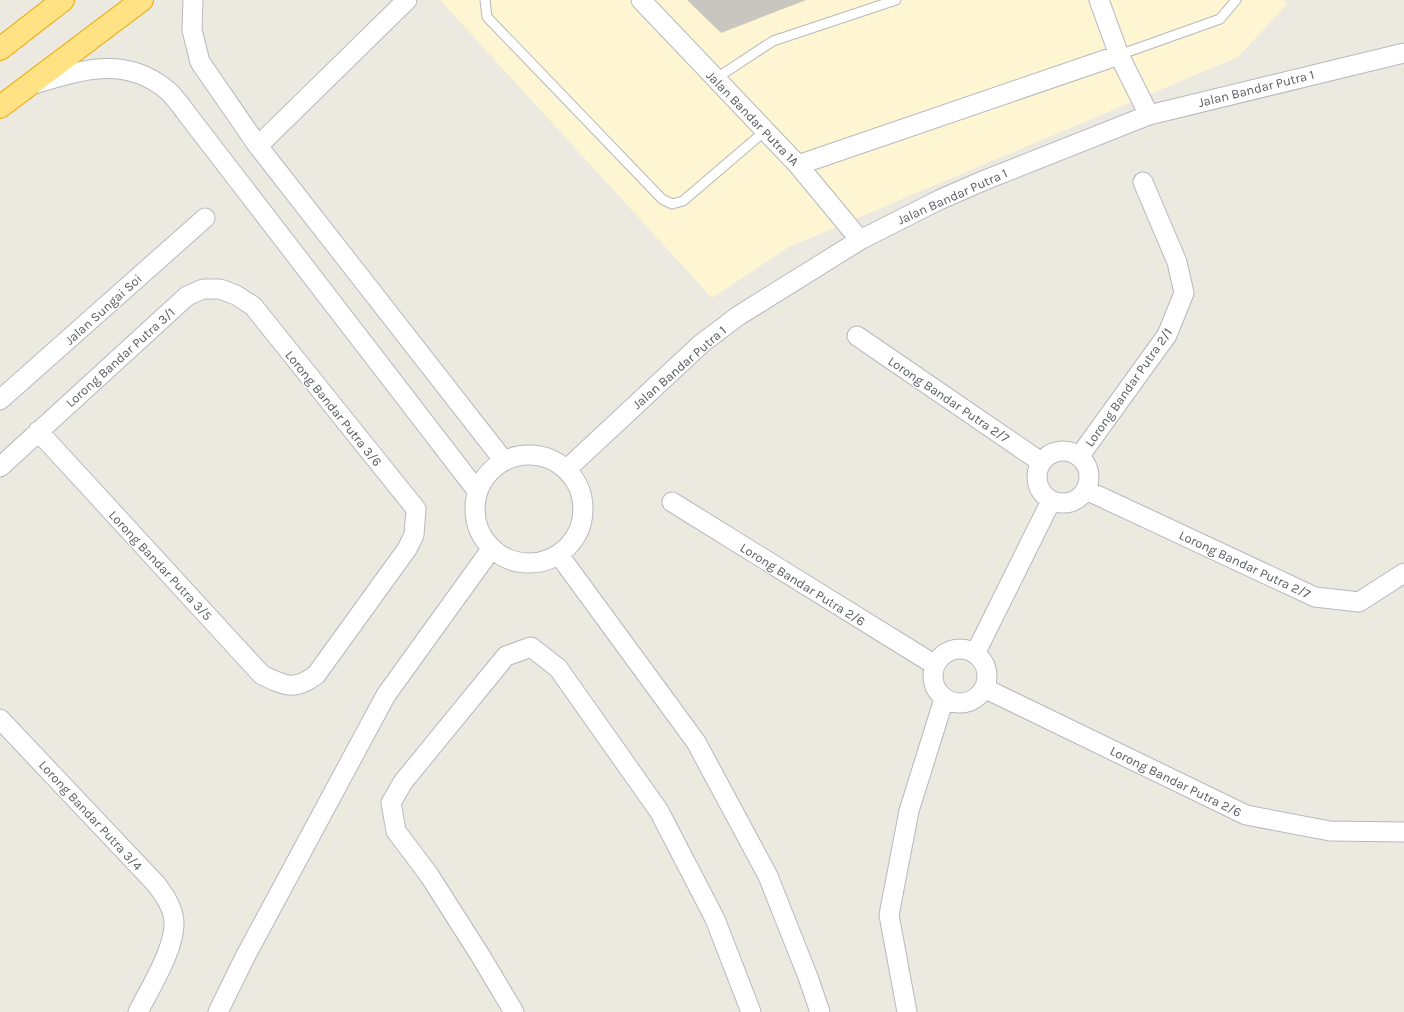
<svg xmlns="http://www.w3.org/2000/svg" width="1404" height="1012" font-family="Karla,sans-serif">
  <rect width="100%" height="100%" fill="#eceae0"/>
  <path fill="#fef5d3" d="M440,0h845l2,4 -49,53 -449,190 -77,51z"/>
  <path fill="#c9c6bf" d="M687,0h119l-85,33z"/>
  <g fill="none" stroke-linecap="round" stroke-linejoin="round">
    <g stroke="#b6b8bd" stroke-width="11">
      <path id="lane" d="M485,0l2,17 175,182 10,5 11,-3 82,-70
        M1119,55l101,-36 16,-19
        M715,79l58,-38 123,-41"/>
    </g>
    <g stroke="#b6b8bd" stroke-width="21">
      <path id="street" d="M193,0l-1,30 8,32 58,84 246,315
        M641,0l157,165 62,75
        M1099,0l20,55 30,60
        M34,84c47,-14 91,-29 133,6 8,7 14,16 20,24l291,378
        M258,146l149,-146
        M798,165l321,-110
        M857,336l184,126
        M0,400l205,-182
        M1037 477a26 26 0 1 1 52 0a26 26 0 1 1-52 0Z
        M475 509a54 54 0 1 1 108 0a54 54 0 1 1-108 0Z
        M1079,457l88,-122 17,-42 -7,-31 -34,-80
        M0,467l187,-171 16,-7h17l16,6 17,11 163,203 -2,26 -7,14 -91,126c-22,16 -30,11 -54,0l-224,-244
        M567,469l134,-125 37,-28 122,-76 79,-40 46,-20 164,-65 255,-62
        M1086,490l229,107 44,5 45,-29
        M672,502l263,163
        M559,555l137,187 72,134 40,101 12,35
        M933 676a27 27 0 1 1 54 0a27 27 0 1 1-54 0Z
        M975,654l76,-153
        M984,688l262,127 84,16 74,1
        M0,719l157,166c7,10 13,18 16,30 7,26 -23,73 -35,97
        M218,1012l27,-55 141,-262 106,-147
        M514,1012l-34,-57 -51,-80 -33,-44 -5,-28 12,-21 103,-126 25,-9 27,21 101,143 56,108 36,93
        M907,1012l-18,-97 20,-104 35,-112"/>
    </g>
    <g stroke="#eca700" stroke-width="24">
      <path id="highway" d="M0,49l63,-49
        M0,107l142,-107"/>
    </g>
    <use href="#lane" stroke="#fff" stroke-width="9"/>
    <use href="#street" stroke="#fff" stroke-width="19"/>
    <use href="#highway" stroke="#ffe284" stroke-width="22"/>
  </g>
  <g text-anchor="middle" stroke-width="3" stroke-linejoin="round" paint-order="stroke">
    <g font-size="13" fill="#595c61" stroke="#fff">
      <text transform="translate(1256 88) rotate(-14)" y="5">Jalan Bandar Putra 1</text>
      <text transform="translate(753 118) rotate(46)" y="5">Jalan Bandar Putra 1A</text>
      <text transform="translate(952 196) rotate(-24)" y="5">Jalan Bandar Putra 1</text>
      <text transform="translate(103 309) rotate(-42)" y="5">Jalan Sungai Soi</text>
      <text transform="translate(120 357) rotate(-42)" y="5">Lorong Bandar Putra 3/1</text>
      <text transform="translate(679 367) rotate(-41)" y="5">Jalan Bandar Putra 1</text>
      <text transform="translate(1128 387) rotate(-55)" y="5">Lorong Bandar Putra 2/1</text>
      <text transform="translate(949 399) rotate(34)" y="5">Lorong Bandar Putra 2/7</text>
      <text transform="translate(334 408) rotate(51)" y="5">Lorong Bandar Putra 3/6</text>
      <text transform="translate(1245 564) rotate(25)" y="5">Lorong Bandar Putra 2/7</text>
      <text transform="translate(161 565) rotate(47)" y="5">Lorong Bandar Putra 3/5</text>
      <text transform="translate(803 584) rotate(32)" y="5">Lorong Bandar Putra 2/6</text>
      <text transform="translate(1176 781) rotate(26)" y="5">Lorong Bandar Putra 2/6</text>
      <text transform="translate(91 815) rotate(47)" y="5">Lorong Bandar Putra 3/4</text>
    </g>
  </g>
</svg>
